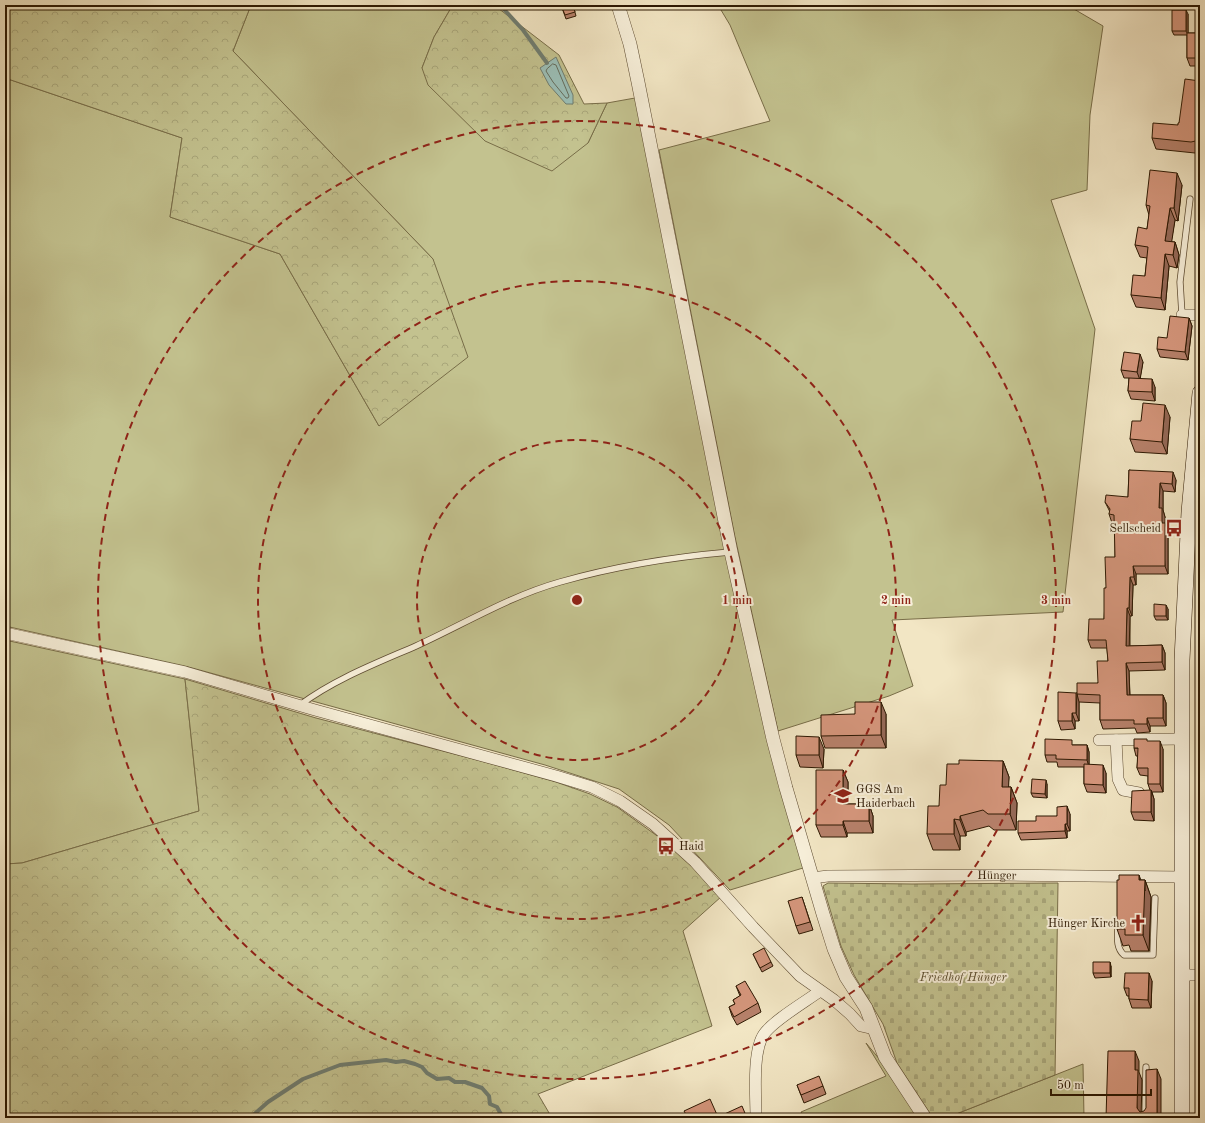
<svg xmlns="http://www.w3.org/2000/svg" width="1205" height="1123" font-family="'Old Standard TT',serif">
  <defs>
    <pattern id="forest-crowns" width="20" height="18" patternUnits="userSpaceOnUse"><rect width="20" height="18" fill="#c3c28f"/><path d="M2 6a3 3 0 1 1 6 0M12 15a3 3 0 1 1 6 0" fill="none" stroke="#a8a67a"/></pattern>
    <pattern id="cemetery-stones" width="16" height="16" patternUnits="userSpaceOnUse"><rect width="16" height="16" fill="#c3c28f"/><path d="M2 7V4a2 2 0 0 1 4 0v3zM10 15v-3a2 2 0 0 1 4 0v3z" fill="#a8a67a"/></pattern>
  </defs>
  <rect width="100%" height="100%" fill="#f2e6c4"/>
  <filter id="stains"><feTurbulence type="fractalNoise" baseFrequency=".005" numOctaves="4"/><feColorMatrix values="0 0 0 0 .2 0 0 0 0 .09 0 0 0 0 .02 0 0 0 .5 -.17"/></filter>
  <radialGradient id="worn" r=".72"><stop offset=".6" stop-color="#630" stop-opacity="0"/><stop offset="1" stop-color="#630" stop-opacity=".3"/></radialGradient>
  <path fill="#c3c28f" stroke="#786d48" d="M251,5h205l-5,3 -17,29 -12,31 166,75 19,-40 28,-5 168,770 -73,22 -61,-65 -50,-36 -74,-24 -360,-99 -180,-40v-548l177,60 -12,79 110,37 99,172 54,-167 -200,-208z
    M718,5h349l36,21 -13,89 -3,75 -36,10 44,129 -32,283 -171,8 21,66 -24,10 -111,35 -43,-194 -76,-387 111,-29 -40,-96z
    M5,640l180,39 14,132 -177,52 -17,1z
    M866,1043l15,18 38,57h-115l-3,-6 85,-36z
    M1083,1064l1,54h-138z"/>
  <path fill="url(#forest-crowns)" stroke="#786d48" d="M5,5h246l-18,46 200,208 35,98 -89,69 -99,-172 -110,-37 12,-79 -177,-60z
    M456,5h38l65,50 25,49 23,-1 -19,40 -36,28 -67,-30 -57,-56 -6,-17 12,-31 17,-29z
    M185,679l131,39 165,43 75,21 34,12 27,13 50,36 26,23 29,30 -39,35 29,95 -174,68 14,24h-547v-254l17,-1 177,-52z"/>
  <path fill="url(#cemetery-stones)" stroke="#786d48" d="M828,883l84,1 146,-1 -3,192 -109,43h-13l-36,-55 -14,-39 -29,-49 -13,-29 -18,-60z"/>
  <path fill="#9bbfb7" stroke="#6f7c6f" d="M556,57l17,38v9h-7l-17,-19 -9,-17z"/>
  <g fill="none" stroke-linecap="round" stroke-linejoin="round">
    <path stroke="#646c5c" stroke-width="1" d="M553,64l3,1 13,31 -1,2h-2l-13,-16 -7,-11 1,-2z"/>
    <path stroke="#6f7c6f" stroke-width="4" d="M500,5l23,25 24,33
      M250,1118l18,-16 35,-23 37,-14 46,-5 10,2 8,-1 11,3 7,3 5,6 10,6 12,-1 6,4h10l17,6 7,8 1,8 7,3 6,11"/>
    <g stroke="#5e4c32" stroke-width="7">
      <path id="service" d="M1182,315l-2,-33 10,-83
        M300,705c35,-26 77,-42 116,-59 48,-22 94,-50 144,-64 56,-16 113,-25 170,-30
        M1118,924c0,11 -3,23 6,31h29l2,-57
        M1145,1118l1,-51"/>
    </g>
    <g stroke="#5e4c32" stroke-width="12">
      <g id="minor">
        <path d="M1182,315h18"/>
        <path d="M5,633l180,39 130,38 241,66 36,11 28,14 33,23 42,38 58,65 47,49 34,24 16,14 11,12 13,3"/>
        <path d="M1099,740l83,-1"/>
        <path d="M1116,740l2,39 5,11 16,3"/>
        <path id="s1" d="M812,878l16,-2 169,-1 185,2"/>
        <path d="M1182,975h18"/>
        <path d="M756,1118c0,-21 -4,-67 8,-84 10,-14 41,-32 56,-43"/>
      </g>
    </g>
    <g stroke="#5e4c32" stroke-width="14">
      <path id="tertiary" d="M618,5l12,39 8,38 93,470 42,187 13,49 37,126 11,35 12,28 20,31 19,49 40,61"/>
    </g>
    <g stroke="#2d1802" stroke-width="16">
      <path id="secondary" d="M1182,1118v-458l7,-148 11,-119"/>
    </g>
    <use href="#service" stroke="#f7efd9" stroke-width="5.5"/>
    <use href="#minor" stroke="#f7efd9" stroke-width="11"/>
    <use href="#tertiary" stroke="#f7efd9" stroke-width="13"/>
    <use href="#secondary" stroke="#f7efd9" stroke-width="15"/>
  </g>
  <path fill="#b7816b" stroke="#2d1802" d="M561,5h12l3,11 -10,3z
    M1188,14v19h12v33h-10l-3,-8v-23h-13l-2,-4z
    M1200,81v71l-5,1 -39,-4 -4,-11 26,-13z
    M1182,185l-4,36 -3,-1 -4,22h4l4,13 -2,13 -8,-2 -4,44 -29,-3 -5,-12 14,-19 2,-18 -7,-1 -5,-12 12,-16 2,-14 -3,-10z
    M1189,318l3,8 -4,34 -28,-3 -3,-8z
    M1143,362l-3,16 15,9v14l-24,-2 -3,-8 1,-13h-5l-3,-8z
    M1170,417l-3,37 -32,-2 -5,-13 11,-18z
    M1129,470l47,10 -1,12 -12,-1v19l2,7v7l3,7v43h-32v11h-3l-1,31h-2v30l32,-1 3,8v17l-36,1 1,24h33l3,8v23h-16v6l-13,1 -2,-5 -32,1 -3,-9v-17l-21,-1v19h-4v8l-14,1 -3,-9 18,-28 22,-10 10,-22 -1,-13h-16l-3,-8 16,-21 2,-31 9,-31v-34h-3l-3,-9 1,-2 -5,-10 23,-5z
    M1200,502v76h-1l-3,-9z
    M1168,609v11h-12l-2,-4z
    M855,714h31v34h-61l-4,-12z
    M1073,745h14l2,7v13l17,8v20l-19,-1 -3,-8v-17h-26l-1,-5h-10l-2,-7z
    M1134,748l29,1v43h-11l2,7v22l-20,-1 -3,-8 19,-22 -2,-6v-8l-8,-1 -3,-7 1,-12h-2z
    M824,749l-1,19 -23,-1 -4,-12z
    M1003,761l6,16 -1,10h3l6,16 -1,27h-22l-5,-4 -23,6v4h-6v14h-27l-6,-16 12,-28 20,-42z
    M843,770l5,12v22h21l4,12v17h-26v4h-26l-5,-12z
    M1047,784v14l-14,-1 -2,-4z
    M1070,814v17h-3v7l-46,2 -3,-7 39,-17z
    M1141,880h4l6,17 -2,54h-18l-2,-6 -6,1 -6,-17z
    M802,897l11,33 -14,4 -3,-8z
    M753,954l18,8 2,4 -11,6z
    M1111,966v11l-16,1 -2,-5z
    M1152,981l-1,27h-19l-3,-9v-3h-2l-3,-8z
    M736,986l22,17 3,9 -24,13 -5,-9 -3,-9 6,-3 -2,-4 7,-4z
    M797,1085l26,1 3,8 -22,9z"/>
  <path fill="#956957" stroke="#2d1802" d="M1186,10l2,4v21l-2,-4z
    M1177,173l5,12 -4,36 -4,-13z
    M1170,208l5,12 -5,33 -5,-12z
    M1175,242l4,13 -2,13 -4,-13z
    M1165,254l4,12 -4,44 -4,-12z
    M1189,318l3,8 -4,34 -3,-8z
    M1140,354l3,8 -3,18 -3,-8z
    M1152,379l3,8v14l-3,-9z
    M1165,405l5,12 -3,37 -5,-12z
    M1173,472l3,8 -1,12 -3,-8z
    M1160,483l3,8v19l2,7v7l3,7v43l-3,-8 -3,-43 -3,-15z
    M1133,566l3,8v11l-2,-8z
    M1130,577l3,8 -1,31 -3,-8z
    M1166,605l2,4v11l-2,-4z
    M1127,608l3,8 -1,38 -3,-8z
    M1162,645l3,8v17l-3,-8z
    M1126,663l3,8 1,32 -3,-8z
    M1077,694l2,8v19l-3,-8z
    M1163,695l3,8v23l-3,-8z
    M881,702l5,12v34l-5,-13z
    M1072,713l3,8v8l-3,-8z
    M1147,718l3,8v6l-3,-8z
    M819,737l5,12 -1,19 -4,-13z
    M1160,741l3,8v43l-3,-8z
    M1087,745l2,7v15l-2,-7z
    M1003,761l6,16 -1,26 -6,-16z
    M1103,765l3,8v20l-3,-8z
    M843,770l5,12v34l-5,-12z
    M1046,780l1,4v14l-2,-4z
    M1011,787l6,16 -1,27 -6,-16z
    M1151,790l3,9v22l-3,-9z
    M869,804l4,12v17l-4,-12z
    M1067,806l3,8v17l-3,-7z
    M960,816l6,16v4l-6,-16z
    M954,819l6,17v14l-6,-16z
    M843,821l4,12v4l-4,-12z
    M1065,824l2,7v7l-2,-7z
    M1139,875l6,16v-11l6,17 -2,54 -6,-16z
    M1110,962l1,4v11l-1,-4z
    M1149,973l3,8 -1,27 -3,-8z
    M1135,1051l4,10v11l3,8 -1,38 -4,-10 -2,-38z
    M1157,1069l4,10v39h-4z"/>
  <path fill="#d5967c" stroke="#2d1802" d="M561,5h12l2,7 -10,3z
    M1172,10h14v21h-14z
    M1187,33h13v25h-13z
    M1185,79l15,2v59l-9,2 -39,-4 1,-15 25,2v-2h1z
    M1150,170l27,3 -3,35h-4l-5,33 10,1 -2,13 -8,-1 -4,44 -30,-3 2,-20 12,1 3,-29 -13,-2 3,-18 9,2 3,-23 -4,-1z
    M1170,316l19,2 -4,34 -28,-3 1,-12 9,1z
    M1124,352l16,2 -3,18 -16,-2z
    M1129,378l23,1v13l-24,-1z
    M1143,403l22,2 -3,37 -32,-3 2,-18h9z
    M1129,470l44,2 -1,12 -12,-1 -1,25h3v15h3v43h-32l1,11h-4l-1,31h-2l-1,38 36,-1v17l-36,1 1,32h36v23h-16v6h-13v-4h-34v-25l-23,-1v-11h21l-1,-22h11l-2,-21h-18l1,-21h15v-31h2l-1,-31h10l-1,-42 -5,-1 1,-5 -5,-7 1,-7 22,2z
    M1199,502h1v67h-4z
    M1154,604l12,1v11h-12z
    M1058,692l18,1v20h-4v8h-14z
    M855,702h26v33l-60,1v-21l34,-1z
    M796,736l23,1v18h-23z
    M1045,739l27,1v5h15v15l-31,-1v-4h-11z
    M1134,739h13v2h13v43h-12v-16h-11l1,-20h-4z
    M959,760l44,1 -1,26h9l-1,27h-22l-5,-4 -23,6v4l-6,-1v15h-27l1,-28h11l1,-21h6l1,-21h12z
    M1084,764l19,1v20l-19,-1z
    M816,770h27v34h26v17h-26v4h-27z
    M1032,779l14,1 -1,14 -14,-1z
    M1151,790v22h-20l1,-21z
    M1067,806v18h-2v7l-47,2v-12h18v-5h21v-9z
    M1119,875h20v5h6l-2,55h-18v-6h-8v-49h2z
    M802,897l8,25 -14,4 -8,-25z
    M764,948l7,14 -11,6 -7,-14z
    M1093,962h17v11h-17z
    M1125,973h24l-1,27 -19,-1v-11h-5z
    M745,981l13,22 -24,14 -5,-10 6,-3 -2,-4 8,-5 -5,-9z
    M1108,1051h27v19h3l-1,38 3,4 4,-1 2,-3v-38l11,-1v49h-51z
    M819,1076l4,10 -22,9 -4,-10z
    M710,1099l8,18 24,-11 5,12h-59l-4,-7z"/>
  <g fill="none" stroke="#8f2418" stroke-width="2" stroke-dasharray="7 5">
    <circle cx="577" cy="600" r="160"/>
    <circle cx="577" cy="600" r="319"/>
    <circle cx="577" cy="600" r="479"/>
  </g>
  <defs>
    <g id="bus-bare" transform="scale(1.38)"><path d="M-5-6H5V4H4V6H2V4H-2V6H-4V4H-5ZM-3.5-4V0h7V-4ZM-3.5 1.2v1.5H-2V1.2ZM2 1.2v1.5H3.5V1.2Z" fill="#8f2418" stroke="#f7efd9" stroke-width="2.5" paint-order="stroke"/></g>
    <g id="school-bare" transform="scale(1.38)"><path d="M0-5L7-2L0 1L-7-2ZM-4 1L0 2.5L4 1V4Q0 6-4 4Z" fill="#8f2418" stroke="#f7efd9" stroke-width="2.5" paint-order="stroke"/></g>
    <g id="church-bare" transform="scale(1.38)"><path d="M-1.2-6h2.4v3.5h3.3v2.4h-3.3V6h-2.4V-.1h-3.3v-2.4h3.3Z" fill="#8f2418" stroke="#f7efd9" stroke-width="2.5" paint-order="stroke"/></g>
  </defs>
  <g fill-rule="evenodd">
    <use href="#bus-bare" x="1174" y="528"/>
    <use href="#school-bare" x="843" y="796"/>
    <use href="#bus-bare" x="666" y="846"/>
    <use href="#church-bare" x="1138" y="923"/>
  </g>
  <g text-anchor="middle" stroke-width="4" stroke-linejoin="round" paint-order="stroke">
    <g font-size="12" fill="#2d1802" stroke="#f7efd9" text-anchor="end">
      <text x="1161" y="532">Sellscheid</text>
      <text x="856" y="793" text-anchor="start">GGS Am<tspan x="856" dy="14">Haiderbach</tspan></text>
      <text x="679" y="850" text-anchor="start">Haid</text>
      <text x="1125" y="927">Hünger Kirche</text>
    </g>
    <g font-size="12" fill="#2d1802" stroke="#f7efd9">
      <text dy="4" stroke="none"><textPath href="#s1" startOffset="185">Hünger</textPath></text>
    </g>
    <g font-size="12" font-style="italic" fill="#5a4b2c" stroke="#f7efd9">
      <text x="963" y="981">Friedhof Hünger</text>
    </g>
  </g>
  <circle cx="577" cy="600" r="6" fill="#8f2418" stroke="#f7efd9" stroke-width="2"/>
  <g font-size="12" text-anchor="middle" font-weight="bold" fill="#8f2418" stroke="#f7efd9" stroke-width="4" stroke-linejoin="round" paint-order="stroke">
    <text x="737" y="604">1 min</text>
    <text x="896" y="604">2 min</text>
    <text x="1056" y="604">3 min</text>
  </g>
  <rect width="1205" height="1123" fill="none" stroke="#f2e6c4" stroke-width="20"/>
  <rect x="6" y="6" width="1193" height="1111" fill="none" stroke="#2d1802" stroke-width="2"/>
  <rect x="10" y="10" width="1185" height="1103" fill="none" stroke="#2d1802"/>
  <path d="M1051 1089v6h100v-6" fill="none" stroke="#2d1802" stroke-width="2"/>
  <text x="1057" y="1089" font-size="12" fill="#2d1802" stroke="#f7efd9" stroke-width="3" paint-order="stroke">50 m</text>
  <rect width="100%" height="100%" filter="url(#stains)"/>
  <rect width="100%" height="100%" fill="url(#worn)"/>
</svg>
